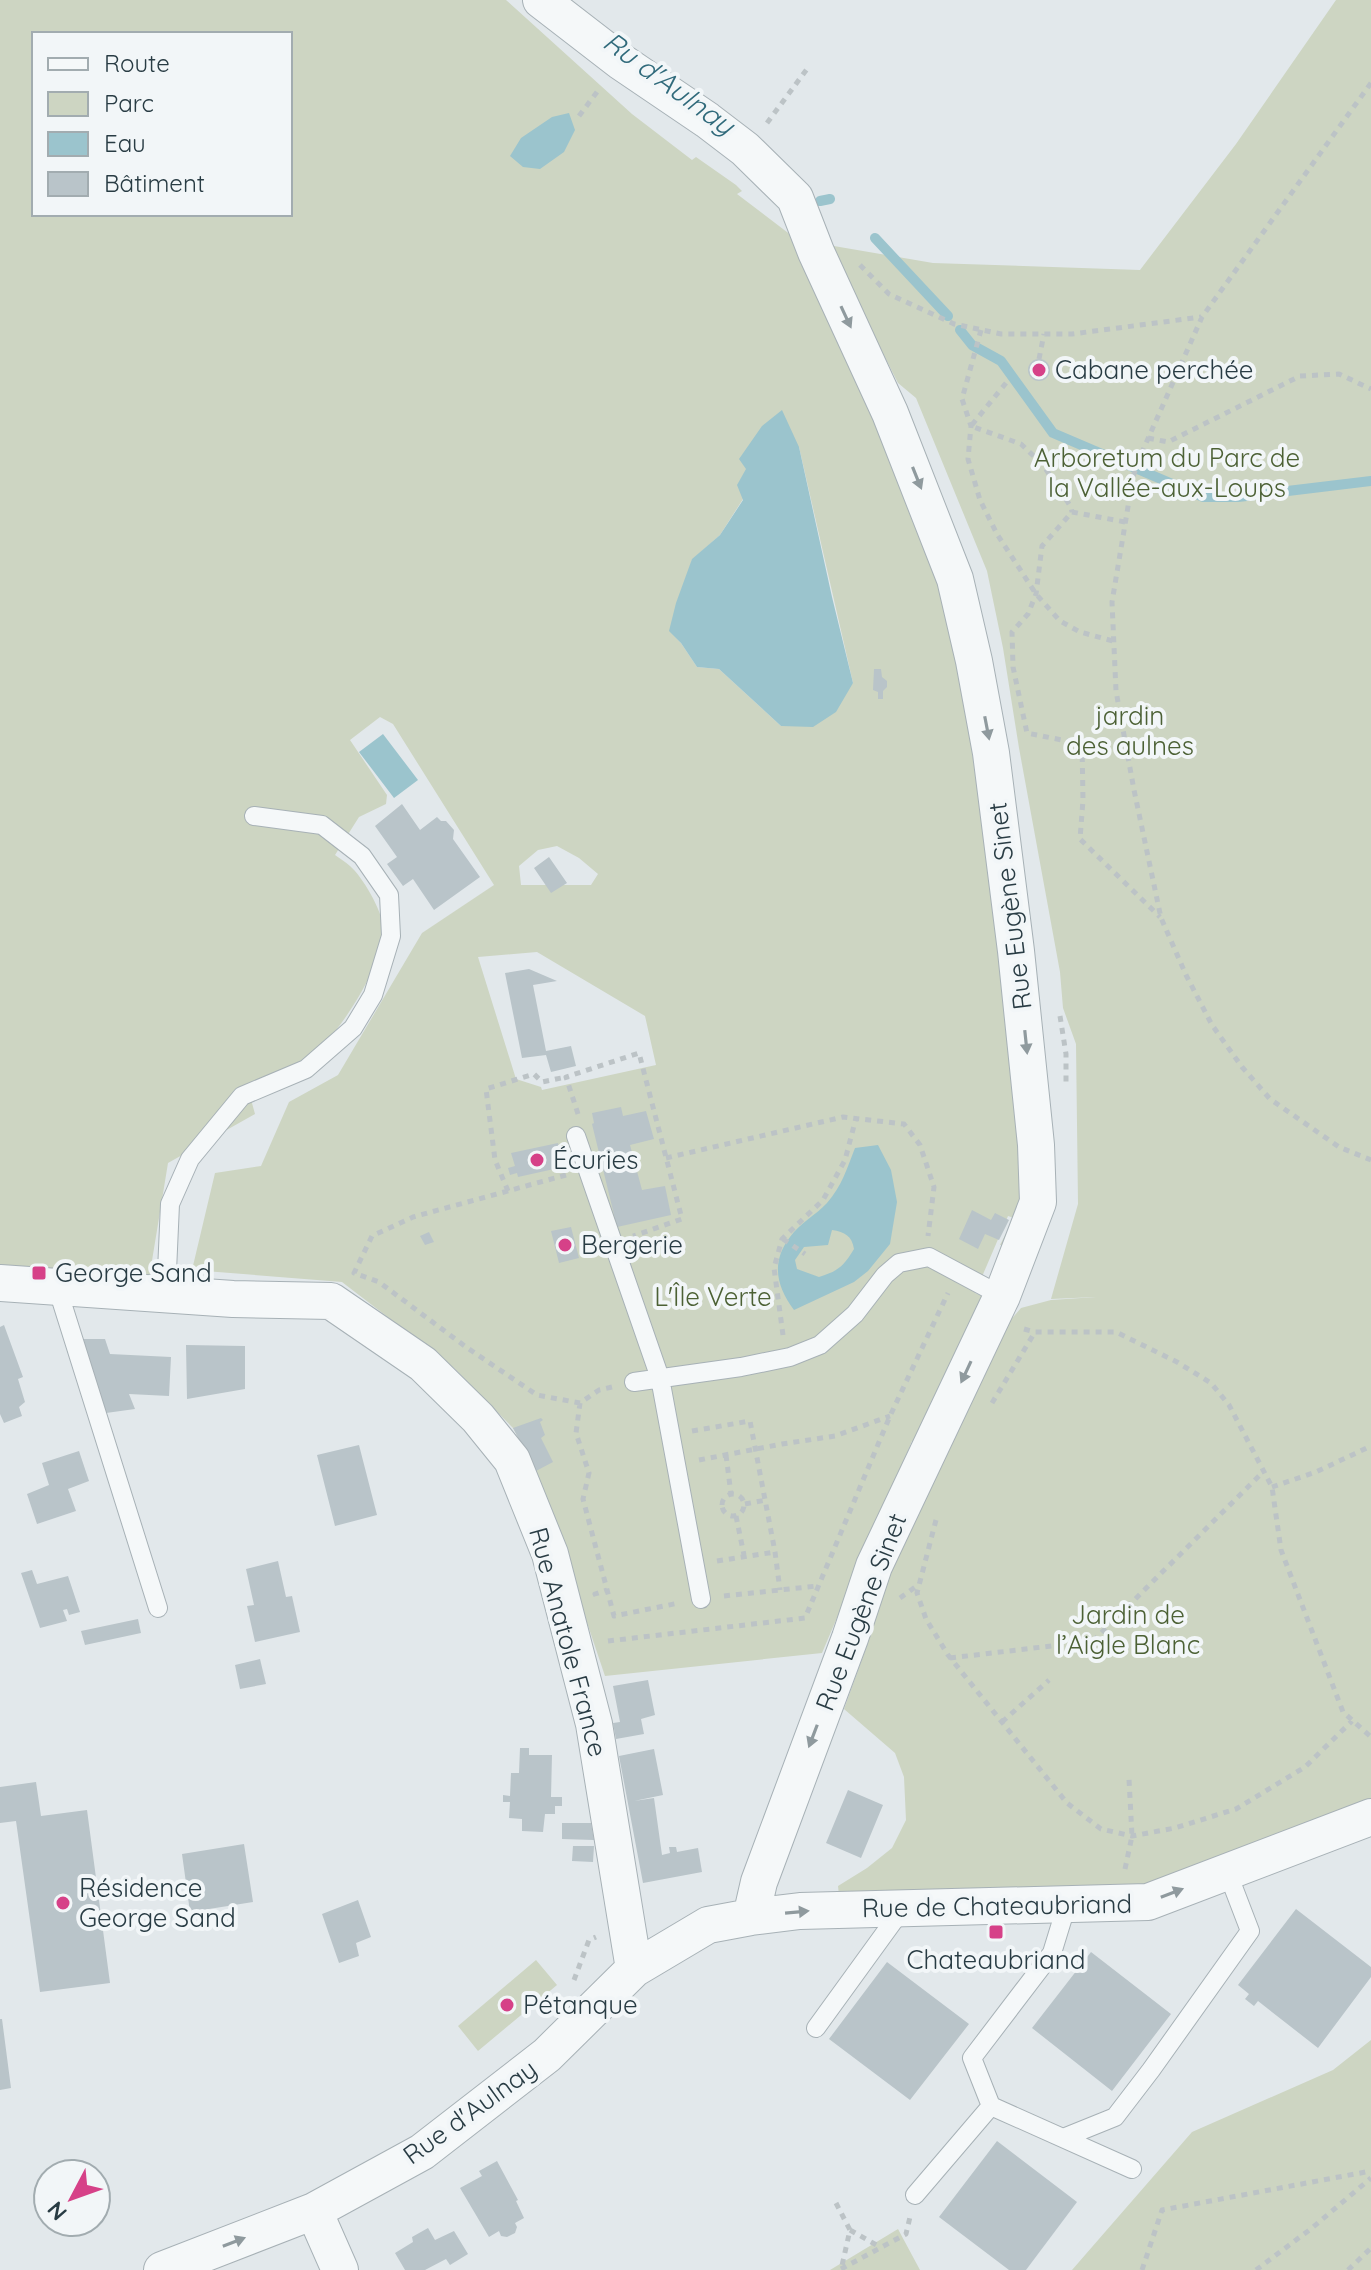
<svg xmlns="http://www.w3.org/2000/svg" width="1371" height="2270" font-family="Quicksand,sans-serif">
  <rect width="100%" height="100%" fill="#e2e8eb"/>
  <path fill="#cdd5c2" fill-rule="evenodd" d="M0,0h506l126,114 60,46 4,-3 40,28 6,6 -5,3 63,48 148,344 64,442 19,174 -19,43h-12l14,-27 -6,-2 -33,77 18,8 -71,146 -10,-6 -90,212 -217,23 -69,-205 -23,-43 -59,-60 -112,-86 -150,-12 23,-97 46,-7 28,-64 49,-27 84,-142 72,-48 -101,-161 -13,-7 -30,23 37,55 -1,9 -27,13 -24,38c5,4 11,7 15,11 12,10 31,43 33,59 3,34 -36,97 -60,119 -21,20 -49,31 -76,41l8,29 -87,49 -19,116 -149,-14zM34,34h256v180h-256zM751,445l48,2 54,236 -72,43 -62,-57 -22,-2 -16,-24 -11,-12 22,-71 28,-25 23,-36 4,-30 -7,-10zM557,846l22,12 19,16 -7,11h-70l-2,-19 19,-16zM537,952l108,64 11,49 -114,25 -1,-3 -25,-8 -38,-122z
    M1336,0h35v1806l-213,79 -319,10 -1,-9 29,-18 25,-20 14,-28 -2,-43 -9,-24 -51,-44 25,-69 -1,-19 139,-297 14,-16 30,-8 45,-3 -45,2 27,-95 -2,-160 -13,-36 -3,-36 -41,-224 -16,-100 -16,-77 -71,-173 -18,-15 -70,-138 105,18 207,7 96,-126z
    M536,1960l21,25 -79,66 -20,-25z
    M1371,2040v230h-299l120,-138 141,-62z
    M898,2229l22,41h-90z"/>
  <path fill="#9bc4cd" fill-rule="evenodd" d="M569,113l6,17 -11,22 -24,17 -17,-2 -13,-11 11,-18 31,-21z
    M782,410l17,37 33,150 21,86 -17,29 -23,15 -32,-1 -62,-57 -22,-2 -16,-24 -12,-12 7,-28 16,-44 28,-24 23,-35 -6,-15 9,-16 -7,-10 23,-33z
    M383,734l35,46 -24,18 -35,-46z
    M878,1145l13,25 6,32 -7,42 -22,27 -14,11 -60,28c-18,-24 -23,-48 -4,-73 10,-14 26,-22 37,-34 15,-17 20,-35 28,-55zM832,1230c13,2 20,6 22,19 -11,18 -16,22 -35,28l-22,-8 -2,-9 9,-13 24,-2z"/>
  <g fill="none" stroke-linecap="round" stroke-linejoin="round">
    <path stroke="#9bc4cd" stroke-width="10" d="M820,201l10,-2
      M875,238l73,78
      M960,330l12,15 29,16 52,72 150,64h35l133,-16"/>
  </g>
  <path fill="#b9c4c9" d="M1028 370a11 11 0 1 1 22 0a11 11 0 1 1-22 0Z
    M874,669h7l1,8 5,4v6l-4,4v8h-5v-7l-5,-2z
    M402,804l18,26 17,-13 4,4h5l8,9 -1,9 27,38 -46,33 -21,-31 -10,7 -16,-22 10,-7 -22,-31z
    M549,857l18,26 -16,10 -17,-25z
    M529,969l28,12 -24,4 13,66 25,-5 5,20 -25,6 -5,-17 -24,3 -17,-85z
    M621,1107l2,9 23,-5 8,28 -24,6 12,45 23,-4 6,29 -54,12 -25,-103 2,-1 -2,-10z
    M558,1143l5,24 -45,10 -1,-4 -7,2 -2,-7 7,-2 -4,-13z
    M972,1210l19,10 4,-7 14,7 -10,20 -14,-6 -7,15 -19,-10z
    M571,1227l8,31 -20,5 -8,-32z
    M429,1232l5,10 -9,3 -5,-9z
    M4,1325l19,52 -5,2 7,23 -6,5 3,9 -18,7 -4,-9v-87z
    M81,1339h24l5,15 61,3 -2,39 -40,-2 6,15 -29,4z
    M186,1345l59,1v43l-58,10z
    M541,1418l2,2 -3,2 5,13 -4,3 12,24 -17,9 -23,-43z
    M359,1445l18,70 -42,11 -18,-71z
    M79,1451l10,30 -21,8 8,22 -39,13 -10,-30 22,-9 -7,-22z
    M278,1561l8,36 6,-1 8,36 -45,10 -8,-36 7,-1 -8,-36z
    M32,1570l5,14 31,-8 12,36 -11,3 -2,-6 -4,1 4,11 -27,7 -19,-55z
    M138,1619l3,14 -56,12 -4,-14z
    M260,1659l6,25 -26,5 -5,-24z
    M648,1680l7,35 -14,4 3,15 -28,5 -3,-16 7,-1 -7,-36z
    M520,1748h9v7h23l-1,42h11v9h-7v8h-10l-2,18 -21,-1v-12l-13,-1 1,-16h-7v-7l7,1 1,-23h8z
    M654,1749l9,46 -29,6 20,-3 8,57 8,-2 -1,-6h7l1,5 21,-4 4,24 -59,11 -24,-127z
    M36,1782l5,34 46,-6 23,173 -70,9 -24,-171 -16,2v-36z
    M848,1790l35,15 -22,53 -35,-15z
    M562,1823h29l3,17 -32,-1z
    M244,1844l9,58 -63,10 -8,-58z
    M573,1846h21l-1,16 -21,-1z
    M358,1900l13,37 -15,6 3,13 -20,7 -17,-49z
    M1296,1909l75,58v10l-53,71 -60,-47 -4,5 -9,-7 4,-5 -11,-9z
    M1091,1952l80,62 -59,77 -80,-63z
    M887,1962l82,62 -59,76 -81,-61z
    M0,2019h2l9,69 -11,2z
    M997,2141l80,61 -51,68h-17l-70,-53z
    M497,2161l21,39 -2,1 8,17 -9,5 2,4 -2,6 -8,4 -6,-1 -2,-5 -10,6 -29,-49 22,-12 -3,-5z
    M428,2228l7,12 19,-9 14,23 -18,11 -4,-6 -21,11h-20l-10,-17 18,-11 -1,-5z"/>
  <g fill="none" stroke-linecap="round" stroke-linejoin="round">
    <g stroke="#a7b1b6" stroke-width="20">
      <path id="service" d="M576,1136l84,242 41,221
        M57,1287l101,321
        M166,1294l4,-90 20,-45 52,-63 64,-27 47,-41 20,-33 18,-59 -2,-41 -27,-39 -40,-31 -68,-9
        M634,1382l107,-15 49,-10 30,-12 35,-31 30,-39 14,-12 30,-6 73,39
        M1067,1904l-15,49 -80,105 19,48 141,63
        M816,2028l87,-120
        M1063,2138l52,-21 36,-47 99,-139 -23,-60
        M915,2195l76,-89"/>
    </g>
    <g stroke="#a7b1b6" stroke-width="38">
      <path id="minor" d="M541,0l79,61 87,59 38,29 50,49 21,54 74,161 65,166 19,82 17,92 25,198 20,194 2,57 -36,94 -128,270 -24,72 -91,244 -8,35
        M0,1283l233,16 98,2 92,63 55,54 34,42 38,94 44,170 40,245
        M314,2211l26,59
        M162,2270l152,-59 108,-59 125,-97 87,-86 74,-44 43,-8 49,-6 348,-9 223,-85"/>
    </g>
    <path stroke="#bcc3c6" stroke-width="5" stroke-dasharray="6 6" stroke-linecap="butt" d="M1371,83l-169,234 -63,142 -6,18 -21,125 4,89 18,99 27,128 25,57 26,50 30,42 28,32 69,48 32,13
      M579,116l21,-28
      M767,123l40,-54
      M860,265l29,29 65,30 47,10h71l129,-17
      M981,330l-19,69 9,27 -3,33 12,41 17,34 39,60 24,27 20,11 33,9
      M1039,359l5,-25
      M1006,383l-35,43 50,18 22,21 28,42 1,5
      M1148,438l20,4 132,-66 39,-2 32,15
      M1125,522l-53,-10 -30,34 -6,48 -8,20 -16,18 1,35 14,66 55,11 44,4
      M1082,744l1,56 -3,39 80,78
      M1060,1016l6,38v28
      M578,1114l-12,-37 73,-24 43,166 -49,17
      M666,1158l177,-41 61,7 16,21 14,42 -6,49
      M566,1175l-153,42 -41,19 -18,37 25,9 87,65 71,48 43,8
      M508,1191l-13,-31 -9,-71 48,-15 8,8 24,-5
      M783,1239l22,15
      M1024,1329l11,3h81l61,30 34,21 18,22 43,82 9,63 62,162 28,25
      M783,1335l-9,-67 8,-29 41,-39 22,-40 11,-42
      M612,1387l-13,3 -19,13 -4,30 13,40 -6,26 31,117 65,-13
      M992,1403l43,-71
      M692,1431l58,-10 25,131 5,38
      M726,1455l5,39
      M699,1460l83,-16 53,-8 55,-20
      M1272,1487l44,-15 55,-26
      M722 1505a11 11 0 1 1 22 0a11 11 0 1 1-22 0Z
      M745,1504l21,-4
      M736,1516l8,39
      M936,1520l-19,73 9,26 22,36 119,148 34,26 31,7 43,-8 61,-19 69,-42 47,-46
      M717,1561l58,-9
      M596,1596l-1,-2 12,-4
      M724,1596l93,-10
      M900,1598l18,-13
      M608,1641l197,-23 85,-202 58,-123
      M950,1658l143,-17 171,-170
      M1002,1722l47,-42
      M1125,1869l7,-33 -3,-57
      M574,1980l15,-40 7,-3
      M836,2203l14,27 -9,40
      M850,2230l30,17
      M841,2269l65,-35 4,-17
      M1142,2270l20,-60 209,-39
      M1256,2270l56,-42 59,-50
      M1348,2270l23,-22"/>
    <use href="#service" stroke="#f5f8f9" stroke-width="18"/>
    <use href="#minor" stroke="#f5f8f9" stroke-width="36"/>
  </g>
  <defs><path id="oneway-solid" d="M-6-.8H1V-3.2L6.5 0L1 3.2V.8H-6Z" transform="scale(2)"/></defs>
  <g fill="#8f9a9e">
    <use href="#oneway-solid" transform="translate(846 317) rotate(65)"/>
    <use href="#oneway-solid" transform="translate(917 478) rotate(68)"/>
    <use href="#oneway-solid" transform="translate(987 728) rotate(79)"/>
    <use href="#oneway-solid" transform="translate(1026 1042) rotate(84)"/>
    <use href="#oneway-solid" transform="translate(966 1372) rotate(115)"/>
    <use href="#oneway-solid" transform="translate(813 1736) rotate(111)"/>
    <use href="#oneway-solid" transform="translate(1172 1893) rotate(-21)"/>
    <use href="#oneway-solid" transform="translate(797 1912) rotate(-5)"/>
    <use href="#oneway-solid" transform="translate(234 2242) rotate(-21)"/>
  </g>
  <g fill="#d64188" stroke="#f2f6f8" stroke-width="3">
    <circle cx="1039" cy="370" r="8"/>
    <circle cx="537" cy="1160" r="8"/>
    <circle cx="565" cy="1245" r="8"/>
    <rect x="31" y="1265" width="16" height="16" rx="4"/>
    <circle cx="63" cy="1903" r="8"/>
    <rect x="988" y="1924" width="16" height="16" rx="4"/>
    <circle cx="507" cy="2005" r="8"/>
  </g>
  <g text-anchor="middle" stroke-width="8" stroke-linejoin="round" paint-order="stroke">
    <g font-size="26" fill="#293c44" stroke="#f2f6f8" text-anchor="start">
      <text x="1055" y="379">Cabane perchée</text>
      <text x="553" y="1169">Écuries</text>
      <text x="581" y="1254">Bergerie</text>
      <text x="55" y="1282">George Sand</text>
      <text x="79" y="1897">Résidence<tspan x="79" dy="30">George Sand</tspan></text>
      <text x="996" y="1969" text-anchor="middle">Chateaubriand</text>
      <text x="523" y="2014">Pétanque</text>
    </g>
    <g font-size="26" fill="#4c6135" stroke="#f2f6f8">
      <text x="1167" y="467">Arboretum du Parc de<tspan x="1167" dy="30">la Vallée-aux-Loups</tspan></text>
      <text x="1130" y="725">jardin<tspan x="1130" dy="30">des aulnes</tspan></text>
      <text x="713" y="1306">L'Île Verte</text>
      <text x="1128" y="1624">Jardin de<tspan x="1128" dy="30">l’Aigle Blanc</tspan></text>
    </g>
    <g font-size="26" fill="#293c44" stroke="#f2f6f8">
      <text transform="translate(1010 906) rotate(-97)" y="9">Rue Eugène Sinet</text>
      <text transform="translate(861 1612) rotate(-69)" y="9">Rue Eugène Sinet</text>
      <text transform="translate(568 1642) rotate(75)" y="9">Rue Anatole France</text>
      <text transform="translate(997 1906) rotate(-1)" y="9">Rue de Chateaubriand</text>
      <text transform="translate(470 2112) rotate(-36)" y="9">Rue d'Aulnay</text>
    </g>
    <g font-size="28" font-style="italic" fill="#306a7b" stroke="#f2f6f8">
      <text transform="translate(669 83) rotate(36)" y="10">Ru d'Aulnay</text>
    </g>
  </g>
  <rect x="32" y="32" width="260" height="184" fill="#f2f6f8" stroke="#a2acb0" stroke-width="2"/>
  <rect x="48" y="58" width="40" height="12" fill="#f5f8f9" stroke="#a2acb0" stroke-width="2"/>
  <text x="104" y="72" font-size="24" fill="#293c44">Route</text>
  <rect x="48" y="92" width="40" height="24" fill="#cdd5c2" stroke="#a2acb0" stroke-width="2"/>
  <text x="104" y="112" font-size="24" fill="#293c44">Parc</text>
  <rect x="48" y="132" width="40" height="24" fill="#9bc4cd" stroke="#a2acb0" stroke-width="2"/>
  <text x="104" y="152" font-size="24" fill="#293c44">Eau</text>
  <rect x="48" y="172" width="40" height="24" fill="#b9c4c9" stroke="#a2acb0" stroke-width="2"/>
  <text x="104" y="192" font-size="24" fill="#293c44">Bâtiment</text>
  <g transform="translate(72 2198) rotate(229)"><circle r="38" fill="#f2f6f8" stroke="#a2acb0" stroke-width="2"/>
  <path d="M0-6L14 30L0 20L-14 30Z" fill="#d64188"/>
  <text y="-12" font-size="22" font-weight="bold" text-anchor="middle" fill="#293c44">N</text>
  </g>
</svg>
